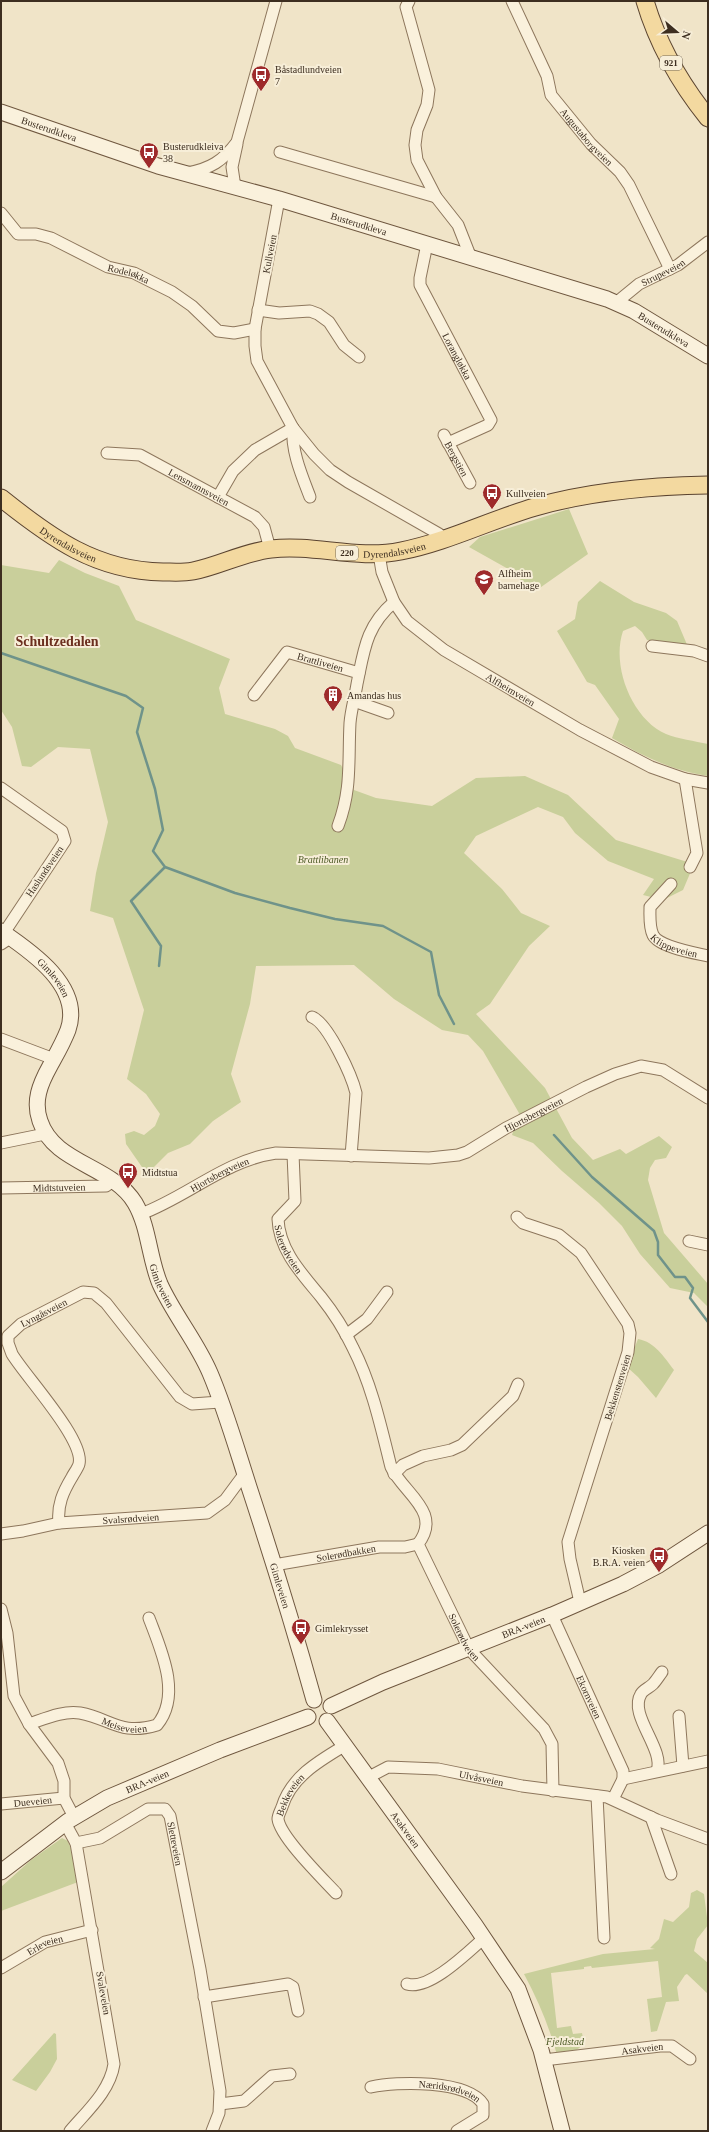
<svg xmlns="http://www.w3.org/2000/svg" width="709" height="2132" font-family="Georgia,serif">
  <rect width="100%" height="100%" fill="#f0e4c8"/>
  <path fill="#c9cf9b" d="M569,509l19,45 -54,38 -24,-22 -41,-23 11,-10z
    M59,560l26,13 34,13 17,34 94,39 -11,29 6,26 50,15 13,7 7,12 46,17 13,25 22,8 56,8 44,-28 49,-2 43,19 48,45 78,24 -11,26 -20,10 -20,-5 11,-16 -46,-18 -33,-28 -12,-16 -25,-10 -62,29 -12,17 38,36 19,24 29,13 -21,20 -39,58 -14,10 69,74 27,50 21,22 27,-11 6,5 33,-18 13,11 -6,11 -11,2 -5,8 -2,12 16,53 44,51v23l-14,-14 -24,-5 -30,-34 -18,-28 -23,-23 -37,-32 -29,-28 -21,-8 7,-22 -36,-62 -15,-16 -26,-5 -48,-31 -40,-34 -98,1 -6,38 -19,70 10,28 -28,19 -23,23 -22,9 -19,19 -5,-2 -18,-26 -1,-10 9,-3 10,4 11,-9 5,-12 -14,-20 -19,-15 17,-69 -31,-92 -23,-7 6,-38 12,-51 -18,-73 -32,-2 -27,20 -9,-1 -10,-39 -11,-17v-145l48,8z
    M600,581l34,21 32,11 11,8 11,26 -41,-7 -5,-8 -7,-6 -12,5c-12,35 9,88 43,103 12,5 29,7 42,10v32c-37,-6 -64,-19 -96,-38l7,-19 -24,-34 -8,-3 -30,-51 18,-12 3,-17z
    M638,1339c17,3 26,18 36,31l-18,28 -18,-21 -11,-10z
    M62,1838l6,3 5,13 5,28 -77,29v-24l30,-27z
    M697,1890l7,4 4,31 -11,14 -3,12 14,12v31l-21,-20 -2,1 -8,12 2,14 -13,1 -9,29 -6,1 -4,-33 15,-2 -4,-36 -66,7 -1,-2 -7,1v2l-33,4 6,55 14,-2 2,8 9,-1 2,10c-7,10 -17,10 -27,12 -8,-29 -19,-55 -33,-81l79,-20 52,-5 -5,-1 9,-9 5,-20 9,3 16,-15 2,-14z
    M54,2033l2,1 1,25 -7,13 -14,19 -24,-11z"/>
  <g fill="none" stroke-linecap="round" stroke-linejoin="round">
    <path stroke="#6f938a" stroke-width="2.5" d="M1,653l125,43 17,12 -6,24 18,57 8,41 -10,21 12,16 -34,34 30,45 -2,20
      M165,867l70,26 55,15 45,11 48,7 48,26 8,43 15,29
      M554,1135l38,42 62,54 4,11v13l17,22h10l8,11 -3,10 18,24"/>
    <g stroke="#8d765c" stroke-width="13">
      <g id="street">
        <path d="M409,1l-3,6 23,83 -2,15 -10,25 -2,15 2,15 19,37 22,28 13,33"/>
        <path id="s1" d="M512,1l35,75 4,19 40,49 29,28 9,13 41,84"/>
        <path d="M280,152l156,45"/>
        <path d="M187,173c23,-4 36,-12 50,-31l39,-141"/>
        <path d="M235,187l-3,-20 5,-23"/>
        <path d="M279,199l-24,130v17l2,15 36,67 21,26 16,16 18,12 91,52 3,6"/>
        <path id="s2" d="M1,213l17,21h18l15,4 57,29 26,6 38,19 20,14 26,25 16,2 21,-4"/>
        <path id="s3" d="M427,244l-7,34v7l71,135 -3,5 -40,18"/>
        <path id="s4" d="M617,302l22,-18 39,-19 30,-23"/>
        <path d="M258,310l21,3 31,-2 8,3 11,8 15,23 15,12"/>
        <path d="M293,428c-2,23 9,48 17,69"/>
        <path id="s5" d="M444,435l26,48"/>
        <path id="s6" d="M107,453l33,2 115,62 9,10 6,22"/>
        <path d="M218,497l15,-26 22,-21 38,-22"/>
        <path id="s7" d="M379,554l3,18 12,30 13,19 37,29 136,80 71,37 34,12 23,4"/>
        <path d="M652,646l42,5 14,5"/>
        <path id="s8" d="M254,695l33,-43 72,21"/>
        <path d="M354,701l34,12"/>
        <path d="M685,779l12,74 -7,14"/>
        <path d="M1,788l61,43 3,10 -61,92"/>
        <path d="M338,826c14,-37 10,-65 12,-103 1,-13 5,-26 7,-39 7,-34 9,-58 37,-82"/>
        <path id="s9" d="M671,884l-21,23c0,9 -1,20 3,28 6,12 42,18 55,21"/>
        <path d="M1,944l9,-6"/>
        <path d="M312,1017c16,6 40,59 44,76l-5,63"/>
        <path d="M1,1039l53,20"/>
        <path d="M1,1143l44,-9"/>
        <path id="s10" d="M293,1154l2,47 -17,18c1,31 24,55 43,78 12,15 24,34 32,51 19,37 28,79 38,119 12,26 52,45 27,77l51,105 75,80 8,15 1,47"/>
        <path id="s11" d="M1,1188l105,-2 8,-6"/>
        <path id="s12" d="M141,1214c46,-17 85,-54 135,-61l153,5 29,-3 9,-3 39,-24 80,-41 29,-13 26,-8 22,4 45,28"/>
        <path d="M517,1217l6,6 36,12 22,18 47,71 2,9 -2,19 -60,190 2,17 10,43"/>
        <path d="M689,1241l19,4"/>
        <path d="M346,1335l21,-16 20,-27"/>
        <path d="M394,1474l9,-9 20,-9 28,-6 11,-5 51,-49 5,-12"/>
        <path id="s13" d="M59,1523c-2,-18 4,-31 13,-46 2,-4 6,-9 7,-13 6,-24 -54,-88 -67,-110l-4,-11v-7l13,-12 62,-32 11,1 12,10 74,94 12,7 28,-2"/>
        <path id="s14" d="M1,1534l22,-3 36,-8 148,-10 18,-13 20,-27"/>
        <path id="s15" d="M274,1565l105,-18h26l13,-3"/>
        <path d="M1,1609l6,24 7,63 15,28 29,39 6,18v17l10,19"/>
        <path id="s16" d="M552,1615l71,156v8l-10,20"/>
        <path d="M679,1716l4,50"/>
        <path id="s17" d="M29,1724c15,-5 35,-14 51,-11 32,6 40,23 77,12 25,-30 4,-75 -8,-107"/>
        <path d="M657,1771c8,-22 -29,-56 -16,-77 2,-4 8,-6 12,-10 3,-3 6,-8 9,-12"/>
        <path id="s18" d="M367,1778l21,-11 50,2 84,17 85,11 50,23 51,19"/>
        <path d="M623,1779l85,-18"/>
        <path d="M597,1796l7,142"/>
        <path id="s19" d="M1,1804l63,-6"/>
        <path d="M651,1817l20,57"/>
        <path id="s20" d="M65,1823l11,20 24,-5 48,-29h17l5,7 30,153 20,122 -1,22 -7,18"/>
        <path id="s21" d="M336,1893c-13,-14 -56,-56 -58,-74 0,-4 3,-9 4,-12 9,-30 37,-46 62,-61"/>
        <path id="s22" d="M1,1968l44,-26 47,-12"/>
        <path d="M407,1984c22,7 61,-32 77,-46"/>
        <path d="M204,1997l84,-13 5,3 5,24"/>
        <path id="s23" d="M544,2060l116,-14h12l18,13"/>
        <path id="s24" d="M371,2087c26,-6 96,-7 112,17v11l-26,16"/>
        <path d="M220,2104l24,-3 28,-25 18,-2"/>
        <path d="M70,2131c17,-20 40,-40 44,-67l-38,-221"/>
      </g>
    </g>
    <g stroke="#6f573f" stroke-width="17">
      <g id="secondary">
        <path id="s25" d="M1,112l157,54 121,33 328,100 27,12 74,45"/>
        <path id="s26" d="M1,931c31,21 82,56 67,99 -5,13 -12,25 -18,36 -10,18 -17,35 -10,55 14,43 72,44 95,82 14,24 14,55 25,81 14,31 37,58 50,89 15,35 27,77 39,114 23,70 45,141 65,213"/>
        <path id="s27" d="M331,1706l52,-24 169,-67 71,-31 36,-19 49,-32"/>
        <path id="s28" d="M327,1721l148,204 43,64 23,61 21,81"/>
        <path id="s29" d="M1,1872l67,-51 39,-23 113,-48 88,-33"/>
      </g>
    </g>
    <g stroke="#5b4430" stroke-width="19">
      <g id="primary">
        <path d="M645,1c13,44 35,82 63,117"/>
        <path id="s30" d="M1,498c50,40 95,73 162,74 9,0 20,1 30,-1 26,-5 51,-19 78,-22 44,-5 86,11 130,2 46,-9 89,-31 134,-44 56,-16 115,-21 173,-22"/>
      </g>
    </g>
    <use href="#street" stroke="#faf1dc" stroke-width="11"/>
    <use href="#secondary" stroke="#faf1dc" stroke-width="15"/>
    <use href="#primary" stroke="#f3d9a0" stroke-width="17"/>
  </g>
  <defs>
    <g id="bus-pin" transform="scale(1)"><path d="M0 17L-7.5 6A9.5 9.5 0 1 1 7.5 6Z" fill="#9e2a2b" stroke="#f7eed8"/><path d="M-5-6H5V4H4V6H2V4H-2V6H-4V4H-5ZM-3.5-4V0h7V-4ZM-3.5 1.2v1.5H-2V1.2ZM2 1.2v1.5H3.5V1.2Z" fill="#fff"/></g>
    <g id="school-pin" transform="scale(1)"><path d="M0 17L-7.5 6A9.5 9.5 0 1 1 7.5 6Z" fill="#9e2a2b" stroke="#f7eed8"/><path d="M0-5L7-2L0 1L-7-2ZM-4 1L0 2.5L4 1V4Q0 6-4 4Z" fill="#fff"/></g>
    <g id="building-pin" transform="scale(1)"><path d="M0 17L-7.5 6A9.5 9.5 0 1 1 7.5 6Z" fill="#9e2a2b" stroke="#f7eed8"/><path d="M-4-6H4V6H1V3H-1V6H-4ZM-2.5-4.3h1.7v1.8h-1.7ZM.8-4.3h1.7v1.8H.8ZM-2.5-1h1.7V.8h-1.7ZM.8-1h1.7V.8H.8Z" fill="#fff"/></g>
  </defs>
  <g fill-rule="evenodd">
    <use href="#bus-pin" x="261" y="75"/>
    <use href="#bus-pin" x="149" y="152"/>
    <use href="#bus-pin" x="492" y="493"/>
    <use href="#school-pin" x="484" y="579"/>
    <use href="#building-pin" x="333" y="695"/>
    <use href="#bus-pin" x="128" y="1172"/>
    <use href="#bus-pin" x="659" y="1556"/>
    <use href="#bus-pin" x="301" y="1628"/>
  </g>
  <g text-anchor="middle" stroke-width="4" stroke-linejoin="round" paint-order="stroke">
    <g fill="#f7eed8" stroke="#756857" stroke-width="1">
      <rect x="660" y="56" width="22" height="14" rx="3"/>
      <rect x="336" y="546" width="22" height="14" rx="3"/>
    </g>
    <g font-size="9" font-weight="bold" fill="#3d2e20">
      <text x="671" y="66">921</text>
      <text x="347" y="556">220</text>
    </g>
    <g font-size="10" fill="#3d2e20" stroke="#f7eed8" text-anchor="start">
      <text x="275" y="73">Båstadlundveien<tspan x="275" dy="12">7</tspan></text>
      <text x="163" y="150">Busterudkleiva<tspan x="163" dy="12">38</tspan></text>
      <text x="506" y="497">Kullveien</text>
      <text x="498" y="577">Alfheim<tspan x="498" dy="12">barnehage</tspan></text>
      <text x="347" y="699">Amandas hus</text>
      <text x="142" y="1176">Midtstua</text>
      <text x="645" y="1554" text-anchor="end">Kiosken<tspan x="645" dy="12">B.R.A. veien</tspan></text>
      <text x="315" y="1632">Gimlekrysset</text>
    </g>
    <g font-size="10" fill="#3d2e20" stroke="#f7eed8">
      <text dy="4" stroke="none"><textPath href="#s25" startOffset="51">Busterudkleva</textPath></text>
      <text dy="4" stroke="none"><textPath href="#s1" startOffset="157">Augustaborgveien</textPath></text>
      <text dy="4" stroke="none"><textPath href="#s25" startOffset="375">Busterudkleva</textPath></text>
      <text transform="translate(269 254) rotate(-79)" y="4">Kullveien</text>
      <text dy="4" stroke="none"><textPath href="#s4" startOffset="55">Strupeveien</textPath></text>
      <text dy="4" stroke="none"><textPath href="#s2" startOffset="146">Rodeløkka</textPath></text>
      <text dy="4" stroke="none"><textPath href="#s25" startOffset="699">Busterudkleva</textPath></text>
      <text dy="4" stroke="none"><textPath href="#s3" startOffset="122">Lorangløkka</textPath></text>
      <text dy="4" stroke="none"><textPath href="#s5" startOffset="27">Bergstien</textPath></text>
      <text dy="4" stroke="none"><textPath href="#s6" startOffset="100">Lensmannsveien</textPath></text>
      <text dy="4" stroke="none"><textPath href="#s30" startOffset="82">Dyrendalsveien</textPath></text>
      <text dy="4" stroke="none"><textPath href="#s30" startOffset="417">Dyrendalsveien</textPath></text>
      <text dy="4" stroke="none"><textPath href="#s8" startOffset="89">Brattliveien</textPath></text>
      <text dy="4" stroke="none"><textPath href="#s7" startOffset="198">Alfheimveien</textPath></text>
      <text transform="translate(44 871) rotate(-56)" y="4">Haslundsveien</text>
      <text dy="4" stroke="none"><textPath href="#s9" startOffset="84">Klippeveien</textPath></text>
      <text dy="4" stroke="none"><textPath href="#s26" startOffset="71">Gimleveien</textPath></text>
      <text dy="4" stroke="none"><textPath href="#s12" startOffset="417">Hjortsbergveien</textPath></text>
      <text dy="4" stroke="none"><textPath href="#s12" startOffset="88">Hjortsbergveien</textPath></text>
      <text dy="4" stroke="none"><textPath href="#s11" startOffset="58">Midtstuveien</textPath></text>
      <text dy="4" stroke="none"><textPath href="#s10" startOffset="104">Solerødveien</textPath></text>
      <text dy="4" stroke="none"><textPath href="#s26" startOffset="442">Gimleveien</textPath></text>
      <text dy="4" stroke="none"><textPath href="#s13" startOffset="256">Lyngåsveien</textPath></text>
      <text transform="translate(617 1387) rotate(-73)" y="4">Bekkenstenveien</text>
      <text dy="4" stroke="none"><textPath href="#s14" startOffset="131">Svalsrødveien</textPath></text>
      <text dy="4" stroke="none"><textPath href="#s15" startOffset="73">Solerødbakken</textPath></text>
      <text dy="4" stroke="none"><textPath href="#s26" startOffset="766">Gimleveien</textPath></text>
      <text dy="4" stroke="none"><textPath href="#s27" startOffset="208">BRA-veien</textPath></text>
      <text dy="4" stroke="none"><textPath href="#s10" startOffset="542">Solerødveien</textPath></text>
      <text dy="4" stroke="none"><textPath href="#s16" startOffset="90">Ekornveien</textPath></text>
      <text dy="4" stroke="none"><textPath href="#s17" startOffset="99">Meiseveien</textPath></text>
      <text dy="4" stroke="none"><textPath href="#s18" startOffset="118">Ulvåsveien</textPath></text>
      <text dy="4" stroke="none"><textPath href="#s29" startOffset="173">BRA-veien</textPath></text>
      <text dy="4" stroke="none"><textPath href="#s21" startOffset="122">Bekkeveien</textPath></text>
      <text dy="4" stroke="none"><textPath href="#s19" startOffset="32">Dueveien</textPath></text>
      <text dy="4" stroke="none"><textPath href="#s28" startOffset="134">Asakveien</textPath></text>
      <text dy="4" stroke="none"><textPath href="#s20" startOffset="157">Sletteveien</textPath></text>
      <text dy="4" stroke="none"><textPath href="#s22" startOffset="50">Erleveien</textPath></text>
      <text transform="translate(104 1993) rotate(80)" y="4">Svaleveien</text>
      <text dy="4" stroke="none"><textPath href="#s23" startOffset="99">Asakveien</textPath></text>
      <text dy="4" stroke="none"><textPath href="#s24" startOffset="80">Næridsrødveien</textPath></text>
    </g>
    <g font-size="10" font-style="italic" fill="#4d5a26" stroke="#f7eed8">
      <text x="323" y="863">Brattlibanen</text>
      <text x="565" y="2045">Fjeldstad</text>
    </g>
    <g font-size="14" font-weight="bold" fill="#6b2e1e" stroke="#f7eed8">
      <text x="57" y="646">Schultzedalen</text>
    </g>
  </g>
  <rect width="709" height="2132" fill="none" stroke="#3d2e20" stroke-width="4"/>
  <g transform="translate(677 32) rotate(109)" stroke="#f7eed8" stroke-width="3" paint-order="stroke">
  <path d="M0-3L7 15L0 10L-7 15Z" fill="#3d2e20"/>
  <text y="-6" font-size="11" font-weight="bold" text-anchor="middle" fill="#3d2e20">N</text>
  </g>
</svg>
